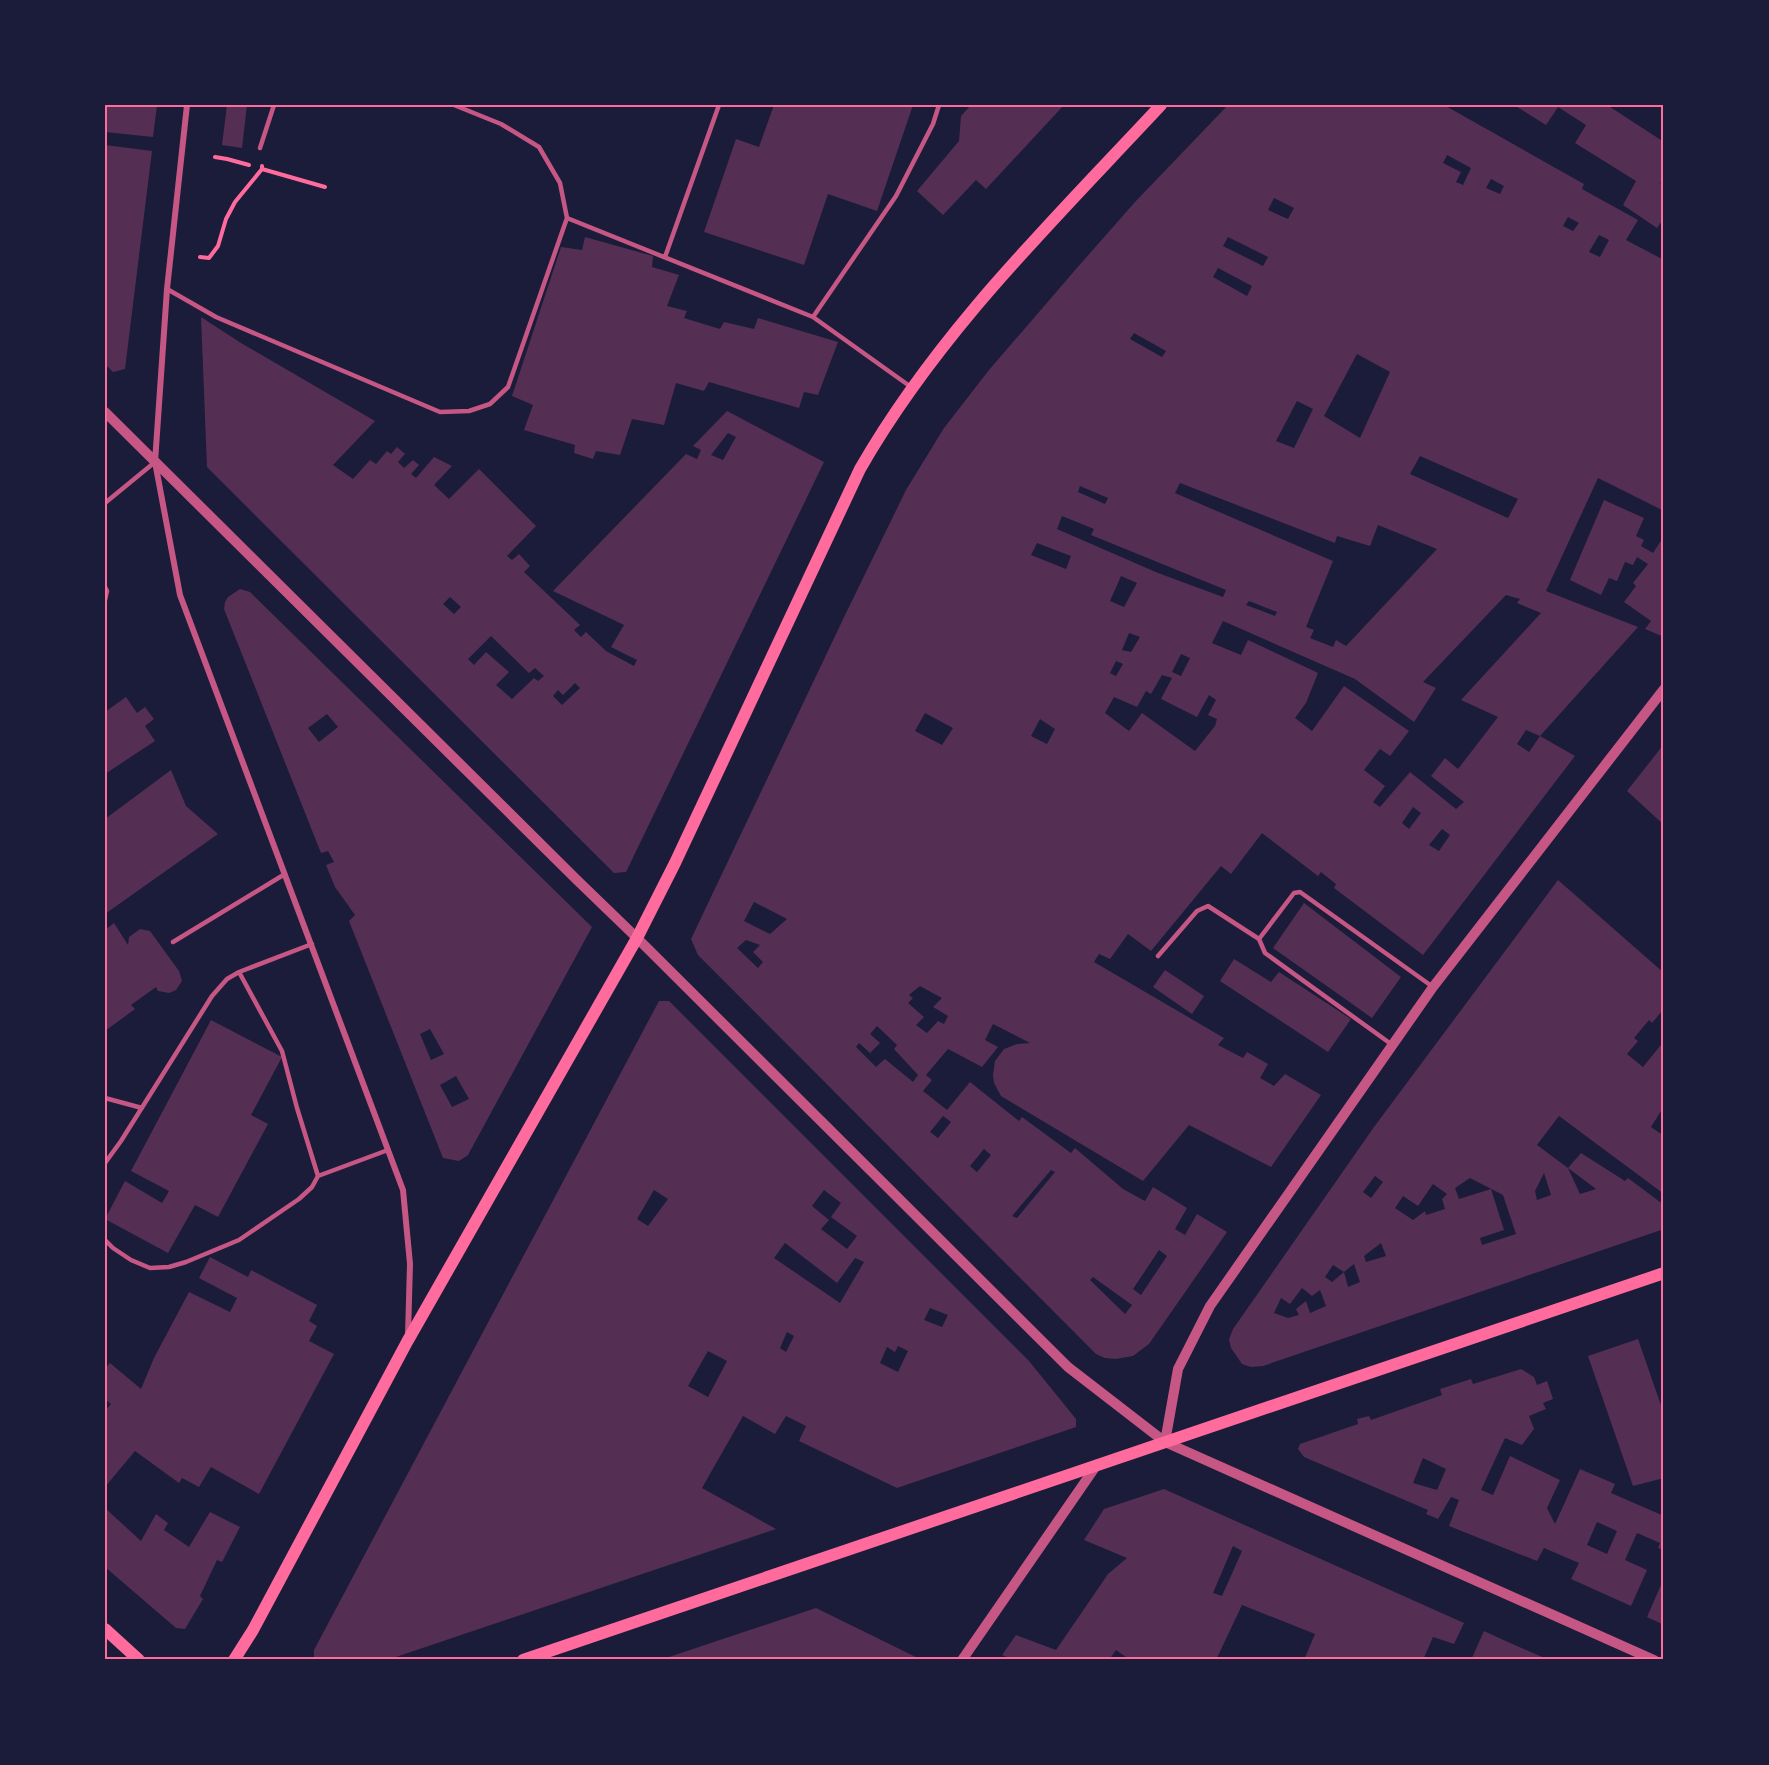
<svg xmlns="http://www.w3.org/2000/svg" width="1769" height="1765" font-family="'Source Sans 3',sans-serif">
  <rect width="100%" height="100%" fill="#1b1b3a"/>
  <path fill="#542f53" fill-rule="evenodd" d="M105,105h52l-4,32 -48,-5z
    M227,105h20l-5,43 -20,-3z
    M774,105h139l-36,106 -49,-17 -24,71 -100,-33 32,-93 23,8z
    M971,105h93l-78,84 -10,-9 -33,35 -26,-24 42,-50 2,-25z
    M1228,105h216l140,79 -2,5 56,31 -12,20 38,20v251l-66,-33 -52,113 92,36 -98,109 35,20 -152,199 -89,-67 2,-4 -15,-12 -3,4 -56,-43 -31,41 -10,-8 -70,85 -23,-17 -18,25 -11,-5 -5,8 130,76 -6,7 25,13 4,-6 21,12 -8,14 14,8 11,-12 36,21 -50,72 -82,-42 -46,56 -142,-85 -7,-13 -1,-8 2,-14 9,-12 13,-5 13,-1 -37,-19 -8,16 13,7 -16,20 -34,-18 -22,26 6,5 -9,11 24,19 23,-28 49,39 3,-4 49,36 4,-5 48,41 22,12 8,-14 34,21 -12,21 10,6 12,-21 30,18 -78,112 -16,12 -17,3 -11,-1 -9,-4 -398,-399 -7,-16 155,-326 60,-123 38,-62 45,-58 87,-101 59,-67zM1447,155l24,13 -8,17 -7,-3 5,-10 -18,-9zM1491,179l13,7 -4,8 -14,-6zM1274,198l20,10 -6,11 -20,-9zM1568,217l11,6 -6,8 -10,-5zM1599,235l10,5 -9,17 -11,-5zM1228,237l40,20 -5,9 -40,-20zM1218,268l34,18 -5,10 -34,-19zM1134,333l32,18 -4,6 -32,-18zM1357,354l33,18 -30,66 -36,-22zM1297,401l16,8 -19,39 -18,-7zM1420,456l98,43 -10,19 -98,-44zM1180,483l155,60 2,-7 33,10 8,-21 59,24 -91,97 -10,-6 -3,7 -23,-9 4,-8 -8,-3 27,-66 -158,-68zM1080,486l28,12 -3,6 -27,-12zM1062,516l32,13 -3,6 135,55 -3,7 -65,-24 -101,-44zM1037,543l34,13 -5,13 -35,-14zM1121,576l16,7 -13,24 -14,-6zM1506,595l14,4 -3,4 24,10 -80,87 37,17 -40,52 -13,-11 -14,18 33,26 -8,7 -46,-37 -30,35 -7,-5 12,-16 -21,-16 16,-21 10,7 19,-25 -65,-45 -32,45 -17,-13 11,-15 12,-30 -70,-33 -7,15 -29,-12 11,-22 132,58 59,43 22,-34 -13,-6zM1249,601l28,11 -2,4 -29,-11zM1129,633l11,4 -9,15 -9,-2zM1181,654l9,4 -9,18 -9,-4zM1116,661l7,3 -7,12 -6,-3zM1162,675l10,3 -11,21 36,18 12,-22 7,5 -8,15 9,4 -2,7 -20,25 -53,-38 -13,18 -24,-18 9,-16 23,10 9,-16 5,3zM925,713l28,15 -11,17 -27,-14zM1040,719l15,10 -8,15 -16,-8zM1526,730l14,6 -11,16 -12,-8zM1413,807l8,6 -12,16 -7,-6zM1442,829l8,6 -11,16 -10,-6zM754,902l33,17 -17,15 -26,-13zM746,940l14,5 -7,7 10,10 -5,6 -21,-20zM920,986l22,12 -9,9 15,9 -4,8 -6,-3 -11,12 -11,-8 8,-8 -16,-14 5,-5 -4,-3zM877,1026l20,19 -3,4 24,26 -5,7 -28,-23 -9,8 -20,-20 3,-4 11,10 10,-10 -10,-9zM943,1116l8,6 -13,16 -8,-6zM984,1149l7,6 -14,17 -7,-6zM1051,1170l4,2 -38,46 -5,-2zM1159,1250l8,6 -26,39 -8,-6zM1093,1277l39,28 -7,9 -35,-34z
    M1514,105h93l57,37v37l-4,5 4,3v31l-7,10 -34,-23 13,-24 -61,-38 11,-18 -28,-18 -12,18z
    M105,145l47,6 -27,218 -12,3 -8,-8z
    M585,237l68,19 -1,11 27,8 -12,31 20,5 -3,7 36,11 4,-7 30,7 4,-11 80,24 -20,53 -14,-3 -5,16 -90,-26 -5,9 -28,-8 -12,42 -32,-6 -12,36 -24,-4 -3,8 -19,-6 1,-8 -51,-15 9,-25 -21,-9 49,-149 21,3z
    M201,317l40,26 134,78 -42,44 20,14 17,-19 6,4 11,-13 4,3 6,-7 8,7 -7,8 6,6 9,-8 6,5 -8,9 5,4 18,-21 18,9 -18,19 15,14 30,-30 57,57 -29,30 5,4 7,-6 11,12 -6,6 56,53 -6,5 7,7 5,-5 20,19 28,15 3,-6 -26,-13 13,-22 -71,-34 133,-137 11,5 4,-9 -8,-4 34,-35 97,51 -198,410 -12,1 -407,-406zM728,433l8,4 -13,23 -12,-5zM450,597l11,10 -7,7 -11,-10zM491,636l38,37 6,-5 9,8 -6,5 -4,-3 -22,21 -16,-14 13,-13 -23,-20 -12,13 -6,-6zM575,683l5,5 -18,17 -9,-9 5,-6 5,5z
    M1604,500l40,18 -8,18 8,4 -3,6 12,7 11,-17v101l-19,-8 6,-8 -27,-19 12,-16 -3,-3 15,-19 -11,-7 -4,8 -8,-3 -8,19 -8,-3 -8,17 -31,-15z
    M240,589l10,3 342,335 -124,228 -9,6 -16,-3 -94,-237 6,-6 -20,-28 -9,-22 8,-3 -6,-11 -7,2 -97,-244 1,-7 3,-5zM327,714l11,13 -19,15 -11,-14zM430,1029l14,25 -13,6 -11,-26zM456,1076l13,23 -17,8 -12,-22z
    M126,697l11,16 8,-6 9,12 -9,7 10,15 -50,33v-62z
    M1664,744v81l-37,-34z
    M171,770l15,36 32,28 -113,80v-95z
    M1558,880l106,93v40l-2,-2 -10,12 -3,-3 -15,18 4,3 -11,13 16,13 21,-26v72l-3,-2 -10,16 13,9v58l-105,-78 -22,29 31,23 13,-15 44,28 3,-3 36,27v24l-401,137 -12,1 -9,-3 -11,-16 -2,-9 4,-10 141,-202zM1568,1168l28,21 -16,5zM1544,1173l7,22 -14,5 -2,-9zM1375,1176l8,6 -12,16 -8,-6zM1470,1178l33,17 13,39 -34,11 -2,-7 24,-8 -13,-41 -32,10 -4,-11zM1433,1184l14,10 -5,5 3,10 -19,6 -1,-4 -12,9 -18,-12 8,-12 15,10zM1381,1243l5,13 -20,6 -2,-6zM1354,1264l6,18 -12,5 -4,-15 -12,10 -7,-5 8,-12 11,7zM1302,1288l10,8 8,-6 6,16 -16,7 -4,-12 -10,8 3,6 -11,3 -14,-5 7,-15 9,6z
    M1304,903l97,74 -29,41 -99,-70z
    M114,923l14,22 1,-8 11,-8 10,2 29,40 3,10 -6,9 -7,3 -11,-2 -2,-4 -25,18 4,4 -30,22v-101z
    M1234,959l37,23 8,-10 72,47 -23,33 -108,-71z
    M1165,970l39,26 -12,18 -39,-27z
    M659,1001h10l360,360 47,58v8l-179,61 -98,-47 7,-15 -20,-10 -11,18 -32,-18 -41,72 74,41 -389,131h-73v-10zM654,1190l14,9 -20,27 -11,-7zM824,1190l17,13 -10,14 26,19 -10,13 -26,-20 8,-9 -17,-14zM785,1243l52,40 18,-25 9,4 -24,41 -66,-45zM930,1308l18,7 -6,12 -18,-7zM787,1332l7,4 -8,16 -6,-4zM898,1346l10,5 -10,21 -18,-9 7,-16 8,5zM708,1351l19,10 -19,36 -20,-11z
    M211,1020l71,37 -31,58 17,9 -50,93 -23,-12 -27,48 -63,-34 20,-38 37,22 7,-12 -38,-20z
    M210,1257l38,20 3,-7 66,35 -8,16 8,5 -8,15 25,13 -75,140 -48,-27 -12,20 -17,-9 -3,5 -44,-32 -30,36v-76l6,-7 -6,-5v-30l5,-6 31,26 13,-31 35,-66 41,20 7,-14 -38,-20z
    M1638,1339l26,75v64l-31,8 -45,-130z
    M1521,1369l13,8 3,8 10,-4 6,18 -10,4 3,6 -17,7 5,13 -12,16 -17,-7 -24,52 12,5 17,-39 50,24 -13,28 8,16 25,-55 35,15 -4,9 53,23v34l-6,-2 2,-5 -23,-10 -12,27 22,10 -16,36 -60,-27 8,-16 -35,-15 -7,13 -88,-35 10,-26 -8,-3 -13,22 -12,-5 2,-4 -124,-53 -6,-8 2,-5 58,-20 -1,-5 12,-3 2,4 71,-25 -2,-6 31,-10 2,5zM1423,1458l23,11 -9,21 -24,-7zM1597,1522l20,9 -10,23 -20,-9z
    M1164,1489l300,134 -10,21 -21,-7 -10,23h-119l11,-26 -73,-29 -26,55h-86l-14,-10 -7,10h-94l-13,-5 14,-20 40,15 52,-76 19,-16 -43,-18 20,-31zM1233,1546l9,5 -20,45 -9,-3z
    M105,1508l36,33 15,-27 12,9 -4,7 25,17 21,-35 30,15 -18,35 -5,-2 -17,36 3,3 -18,30 -9,-1 -71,-61z
    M1664,1578v47l-17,-8z
    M816,1608l106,52h-262z
    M1484,1631l15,7 50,22h-78z"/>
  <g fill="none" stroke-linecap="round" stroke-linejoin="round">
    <path stroke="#ff6b9d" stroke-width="4" d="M215,157l12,2 22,6
      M262,169l63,18
      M200,257l9,1 9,-12 8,-27 9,-17 27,-33v-3"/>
    <path stroke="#c65784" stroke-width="4.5" d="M454,105l47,19 38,23 21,36 7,35
      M260,148l14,-43
      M665,257l54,-152
      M167,289l49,28 224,95 29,-1 21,-7 18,-17 59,-169 246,99 98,70
      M813,317l83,-121 37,-72 6,-19
      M105,503l50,-41
      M105,587l2,4 -2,9
      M1259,939l35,-46 6,-1 133,95
      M173,942l112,-68
      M1158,956l39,-45 11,-5 51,33 6,14 126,91
      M105,1098l37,10
      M105,1163l16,-22 91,-145 15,-17 12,-7 73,-28
      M318,1176l70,-26
      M105,1240l8,8 18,12 19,8 19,-1 17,-5 53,-22 60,-41 13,-12 6,-11 -21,-68 -15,-57 -43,-79"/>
    <path stroke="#c65784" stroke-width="6" d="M187,105l-20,184 -12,173 25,133 223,595 7,74 -2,71"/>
    <path stroke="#c65784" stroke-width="10" d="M105,412l473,469 59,57 431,429 97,75 489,218
      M1165,1442l13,-73 32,-63 223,-319 231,-298
      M962,1660l134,-194"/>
    <path stroke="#ff6b9d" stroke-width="12" d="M105,1629l34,31
      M234,1660l19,-30 154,-288 230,-404 38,-75 185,-394c79,-138 194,-249 301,-364
      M523,1660l1141,-387"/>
  </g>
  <rect width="1769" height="1765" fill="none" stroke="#1b1b3a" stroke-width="213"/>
  <rect x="106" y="106" width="1556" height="1552" fill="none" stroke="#ff6b9d" stroke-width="2"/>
</svg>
